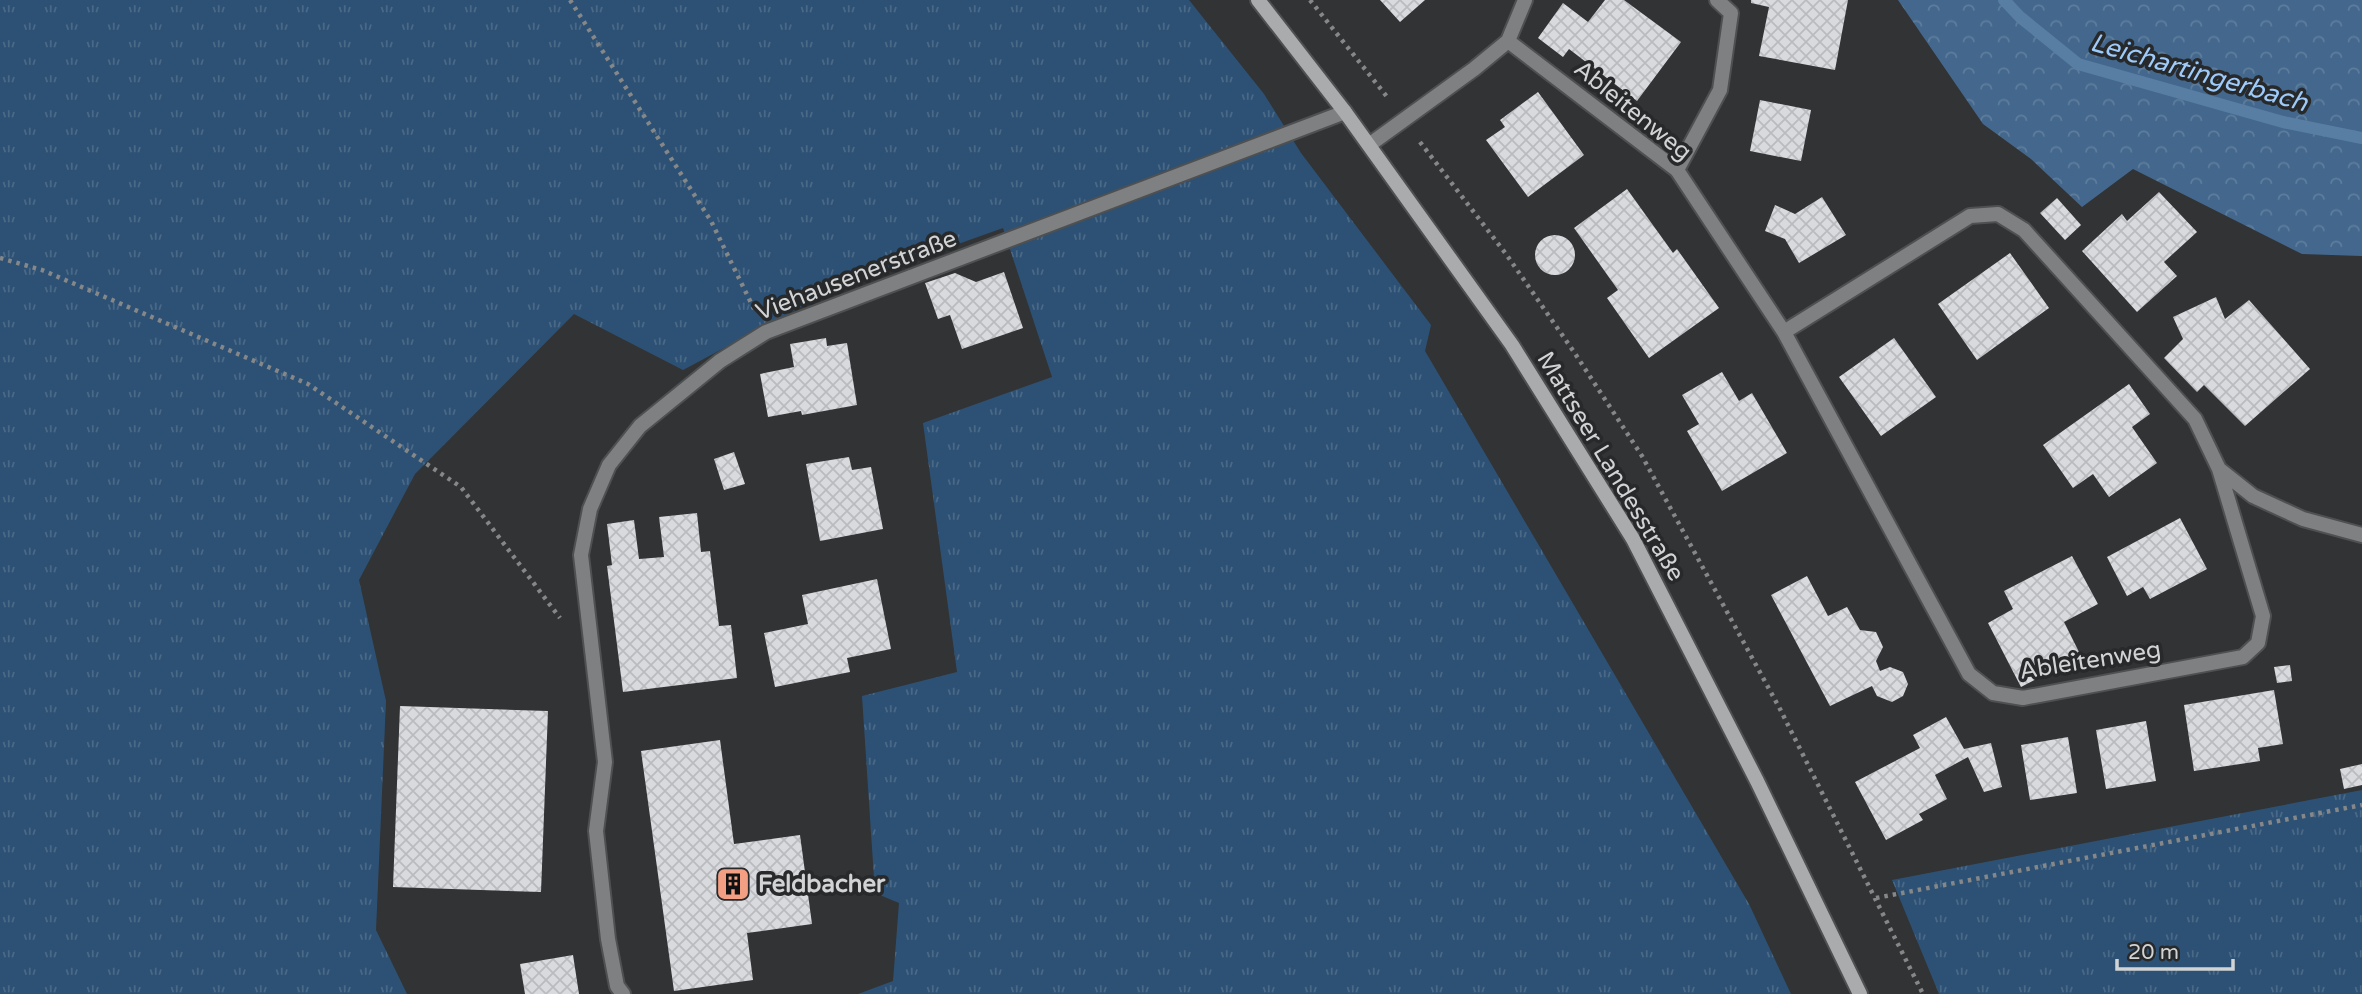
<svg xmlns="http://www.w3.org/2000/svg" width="2362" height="994" font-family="'Varela Round',sans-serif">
  <defs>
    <pattern id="grass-tufts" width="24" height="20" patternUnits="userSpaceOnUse" patternTransform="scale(1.75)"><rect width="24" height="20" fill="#2d5174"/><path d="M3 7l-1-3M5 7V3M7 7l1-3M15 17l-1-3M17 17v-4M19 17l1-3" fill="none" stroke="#4a6987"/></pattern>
    <pattern id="forest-crowns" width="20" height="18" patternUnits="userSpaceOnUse" patternTransform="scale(1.75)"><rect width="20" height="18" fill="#44688d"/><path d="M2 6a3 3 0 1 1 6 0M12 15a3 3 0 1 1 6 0" fill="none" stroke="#5e7d9c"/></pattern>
    <pattern id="building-cross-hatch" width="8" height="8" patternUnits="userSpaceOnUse" patternTransform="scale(1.75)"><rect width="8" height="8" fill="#d8dadd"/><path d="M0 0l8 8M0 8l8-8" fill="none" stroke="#b9bbbe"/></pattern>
  </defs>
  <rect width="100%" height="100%" fill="#313335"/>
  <path fill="url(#grass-tufts)" d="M0,0h1189l75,94 37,59 130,172 -6,26 324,553 42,90h-933l35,-13 6,-78 -24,-10 -13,-197 95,-24 -34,-249 129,-46 -49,-149 -163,58 -157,84 -109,-56 -159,160 -56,106 27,121 -10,229 31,64h-407z
    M2362,790v204h-423l-47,-114z"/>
  <path fill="url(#forest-crowns)" d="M1898,0h464v256l-60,-2 -169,-85 -51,38 -51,-48 -48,-35z"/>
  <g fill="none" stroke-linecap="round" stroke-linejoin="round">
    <path stroke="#597ea4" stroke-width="12" d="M2004,0l16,17 58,47 205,58 79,16"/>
  </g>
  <path fill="url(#building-cross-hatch)" d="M1380,0h45l-25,22z
    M1605,0h19l57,42 -44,59 -68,-52 -6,8 -25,-19 25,-35 25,19z
    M1751,0h97l-13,70 -76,-14 10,-49 -18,-4z
    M1538,92l46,63 -56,42 -42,-57 19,-13 -5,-7z
    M1760,100l51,10 -10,51 -51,-10z
    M1627,189l46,64 4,-4 42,59 -70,50 -42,-60 11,-8 -44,-62z
    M2159,192l38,40 -33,30 13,14 -40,36 -55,-61 40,-37 5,7z
    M1822,197l24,38 -47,28 -14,-24 -20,-8 10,-26 20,9z
    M2057,198l24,27 -16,15 -25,-27z
    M1535 255a20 20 0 1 1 40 0a20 20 0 1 1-40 0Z
    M2010,253l39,55 -72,52 -39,-56z
    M1004,272l19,56 -61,21 -12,-34 -12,4 -13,-36 30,-10 21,9z
    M2216,297l9,22 24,-19 61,69 -65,57 -41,-41 -7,7 -33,-34 19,-19 -10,-22z
    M826,338l1,8 20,-3 10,62 -55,10 -1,-4 -33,6 -8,-43 34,-7 -4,-23z
    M1894,338l42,59 -55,39 -42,-59z
    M1722,372l17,29 13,-8 35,60 -65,38 -35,-60 12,-7 -17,-29z
    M2129,384l21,30 -18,13 25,36 -48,34 -16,-23 -20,14 -30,-43z
    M734,452l11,32 -21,6 -10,-31z
    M849,457l3,13 19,-3 12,62 -63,12 -14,-77z
    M697,513l4,39 9,-1 9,75 12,-1 6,53 -114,14 -16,-126 5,-1 -5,-41 27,-4 5,39 25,-2 -5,-40z
    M2180,518l27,51 -57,30 -7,-12 -16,9 -20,-39z
    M2072,556l26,48 -34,18 17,34 -60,31 -33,-64 25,-14 -9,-18z
    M1807,576l21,40 19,-9 13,23 16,2 7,15 -7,14 4,10 10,-4 13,5 5,12 -5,12 -11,6 -15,-6 -5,-10 -42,20 -59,-111z
    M877,579l14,70 -44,9 3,14 -75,15 -11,-54 44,-9 -6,-29z
    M2290,665l2,16 -15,2 -3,-16z
    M2274,690l9,54 -25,4 2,13 -66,10 -10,-66z
    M400,706l148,5 -7,181 -148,-5z
    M1946,717l18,32 27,-6 11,44 -18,5 -16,-35 -33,18 12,24 -28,15 4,6 -37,20 -31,-58 65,-34 -7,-13z
    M2146,721l10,60 -50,8 -10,-59z
    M2068,737l9,56 -47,7 -9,-55z
    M720,740l14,104 66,-9 12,89 -65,9 6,47 -79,11 -33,-240z
    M2362,764v21l-18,4 -4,-20z
    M573,955l6,39h-54l-5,-30z"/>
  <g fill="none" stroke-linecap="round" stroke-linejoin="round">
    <g stroke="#4e5052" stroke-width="18">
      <path id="lane" d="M1677,170l43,-80 11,-77 -14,-13"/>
    </g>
    <g stroke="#4e5052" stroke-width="18">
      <path id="street" d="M1508,41l169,129 107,162 185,342 24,19 30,5 220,-41 15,-14 5,-27 -44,-147 -24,-50 -171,-189 -26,-16 -28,2 -186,116
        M1369,145l105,-76 34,-28 17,-41
        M2219,469l34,27 50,23 59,16
        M623,994l-6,-8 -9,-47 -12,-108 9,-69 -24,-207 9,-46 19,-44 31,-39 80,-65 46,-29 579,-220"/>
    </g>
    <g stroke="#4e5052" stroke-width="18">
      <path id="secondary" d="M1258,0l87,112 167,233 121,194 124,242 103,213"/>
    </g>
    <path stroke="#858788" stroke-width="4.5" stroke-dasharray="3.5 5" stroke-linecap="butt" d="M570,0l141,221 43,88
      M1310,0l78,98
      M1420,142l86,112 68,98 68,104 138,253 143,285
      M0,258l42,12 266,114 153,103 99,131
      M1876,898l486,-93"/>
    <use href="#lane" stroke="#7f8081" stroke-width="14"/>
    <use href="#street" stroke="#7f8081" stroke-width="14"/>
    <use href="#secondary" stroke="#aaabad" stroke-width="14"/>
  </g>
  <defs>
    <g id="building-square" transform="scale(1.75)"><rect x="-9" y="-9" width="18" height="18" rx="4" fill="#f39f83" stroke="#27292b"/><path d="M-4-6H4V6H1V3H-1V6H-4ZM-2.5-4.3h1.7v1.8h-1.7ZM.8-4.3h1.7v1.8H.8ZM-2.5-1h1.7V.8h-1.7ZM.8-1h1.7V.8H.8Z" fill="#111"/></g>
  </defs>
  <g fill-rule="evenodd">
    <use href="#building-square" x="733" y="884"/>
  </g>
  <g text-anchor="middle" stroke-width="7" stroke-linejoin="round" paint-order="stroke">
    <g font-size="24" fill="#d1d3d4" stroke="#27292b">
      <text transform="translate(1633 110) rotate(39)" y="8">Ableitenweg</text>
      <text transform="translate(856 275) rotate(-21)" y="8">Viehausenerstraße</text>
      <text transform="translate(1611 466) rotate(59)" y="8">Mattseer Landesstraße</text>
      <text transform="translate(2090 660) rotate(-9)" y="8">Ableitenweg</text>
    </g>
    <g font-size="24" font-weight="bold" fill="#d1d3d4" stroke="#27292b" text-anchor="start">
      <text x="758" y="892">Feldbacher</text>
    </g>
    <g font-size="26" font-style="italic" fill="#9ecbfa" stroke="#27292b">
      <text transform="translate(2199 72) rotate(16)" y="9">Leichartingerbach</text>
    </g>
  </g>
  <path d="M2117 959v10h116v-10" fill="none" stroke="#d1d3d4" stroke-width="3.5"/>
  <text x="2128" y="959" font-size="21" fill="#d1d3d4" stroke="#27292b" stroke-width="5" paint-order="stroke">20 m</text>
</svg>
